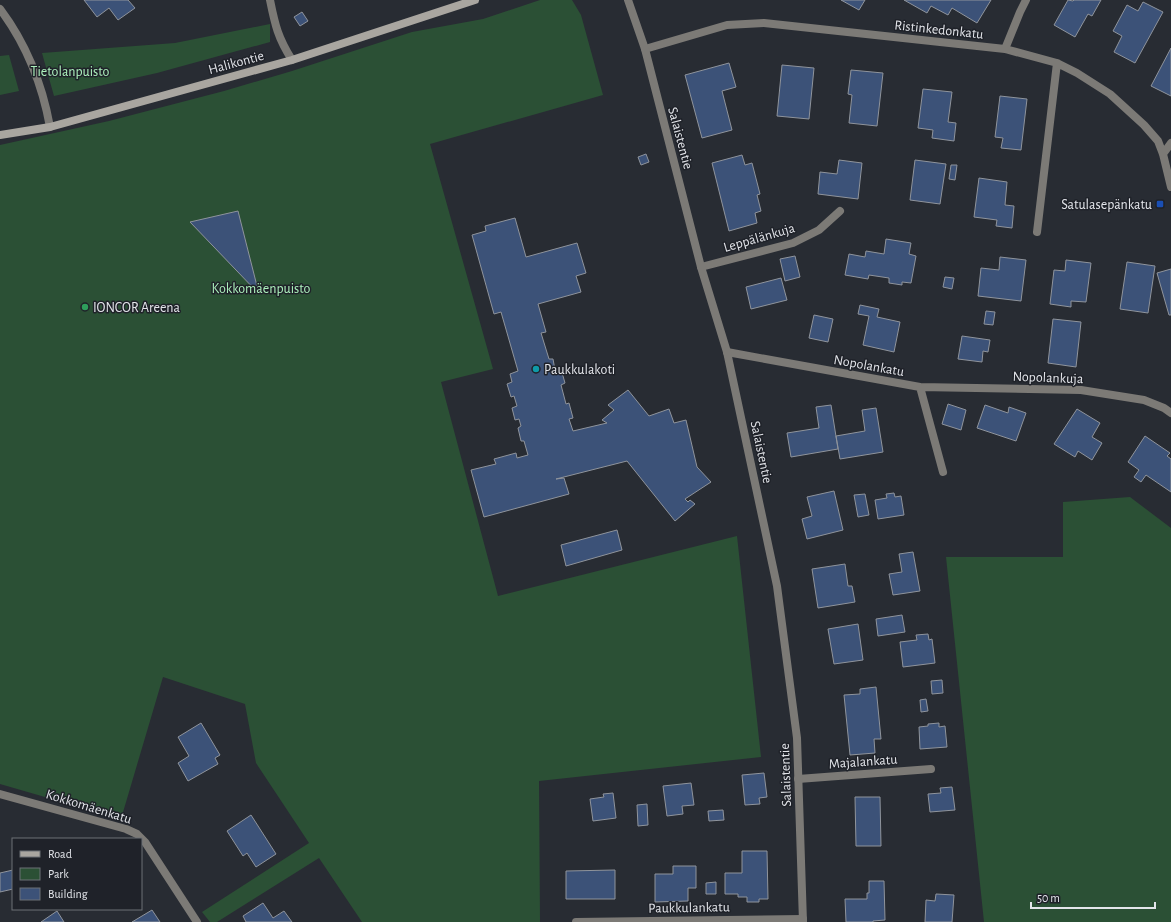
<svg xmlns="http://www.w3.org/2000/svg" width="1171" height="922" font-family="'Alegreya Sans',sans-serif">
  <rect width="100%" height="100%" fill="#282c33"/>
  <path fill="#2b5035" d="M540,0h32l9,15 22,80 -173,49 63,225 -52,13 57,214 239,-60 24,221 -222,24 1,141h-178l-43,-64 -102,64h-7l-8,-10 107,-69 -53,-80 -11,-59 -82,-27 -42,142 -121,-35v-639l109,-24 115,-30 68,-20 120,-39 71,-13z
    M270,24v18l-113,31 -103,23 -12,-43 133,-10z
    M9,55l10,36 -19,4v-39z
    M1130,497l41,31v394h-187l-38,-365h117v-55z"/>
  <path fill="#3c5278" stroke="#8f949c" d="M84,0h44l7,8 -17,12 -9,-12 -12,9z
    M841,0h24l-6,10z
    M904,0h87l-14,23 -25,-15 -4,7 -17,-9 -4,7z
    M1068,0l5,1 1,-1h27l-9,16 -4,-2 -13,23 -21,-12z
    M1143,2l20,10 -28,51 -21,-11 8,-16 -9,-5 14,-26 11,6z
    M302,12l6,9 -8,5 -6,-9z
    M1171,48v48l-20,-10z
    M729,63l7,24 -14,4 10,39 -30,8 -17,-63z
    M782,65l32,3 -5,51 -32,-3z
    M851,70l32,3 -6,53 -28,-3 3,-28 -4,-1z
    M923,89l29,3 -4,30 8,1 -2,18 -22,-3 1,-8 -15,-2z
    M1000,96l27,3 -6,51 -20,-2 2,-10 -8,-1z
    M646,154l3,8 -8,3 -3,-8z
    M742,155l3,10 7,-2 8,31 -3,1 4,16 -6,2 2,10 -28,8 -17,-68z
    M839,160l23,3 -4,36 -40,-5 2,-22 17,2z
    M915,160l31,4 -6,40 -30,-4z
    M951,165h6l-2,15 -6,-1z
    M979,178l28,4 -2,23 9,1 -2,22 -16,-2 1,-6 -23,-3z
    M238,211l21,83 -69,-72z
    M515,218l11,39 51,-14 9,30 -10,3 5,16 -43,12 8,28 -5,1 8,26h4l2,11 6,-1 4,14 -4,2 5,19 3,-1 4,15 -4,1 4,12 34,-8 -5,-3 12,-10 -6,-5 20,-15 21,26 20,-7 5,14 12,-3 11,47 14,15 -26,17 3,3 2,-2 5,4 -20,17 -48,-60 -71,18 8,-1 5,16 -85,23 -13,-47 25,-6 -2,-5 22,-6 1,5 11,-3 -4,-14h-3l-3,-13 3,-2 -2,-7 -4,1 -3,-12 5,-2 -3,-10 -3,1 -4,-13 5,-2 -2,-8 8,-3 -17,-59 -7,2 -22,-79 14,-4 -1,-5z
    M886,239l25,4 -2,11 7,2 -5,27 -9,-1v3l-13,-2v-5l-20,-3 -1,4 -23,-4 4,-21 16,3 1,-6 18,3z
    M795,256l5,21 -15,4 -5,-22z
    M1000,257l26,3 -5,41 -43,-5 3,-28 18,2z
    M1066,260l25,3 -5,39 -15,-1v6l-21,-3 4,-34 11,1z
    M1127,262l28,4 -7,47 -28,-4z
    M1171,269v46h-2l-12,-42z
    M945,277l9,1 -2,11 -9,-2z
    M781,278l6,22 -36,9 -5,-22z
    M860,305l19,4 -2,8 23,5 -6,30 -31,-7 6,-29 -11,-2z
    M986,311l9,1 -2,13 -9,-1z
    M814,315l19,4 -5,23 -19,-4z
    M1053,319l28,3 -5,45 -28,-4z
    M962,336l28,4 -2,12 -5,-1 -1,11 -24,-3z
    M948,404l18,6 -5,20 -19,-6z
    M831,405l7,44 -47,8 -4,-24 32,-5 -3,-21z
    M985,405l23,8 1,-6 17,6 -10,28 -39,-13z
    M876,408l7,44 -43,7 -4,-23 29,-5 -3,-21z
    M1077,409l23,14 -8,14 10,6 -10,17 -14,-9 -3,6 -21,-13z
    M1145,436l25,17 -3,3 4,3v33l-25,-17 -5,7 -7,-5 5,-7 -11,-8z
    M834,491l9,39 -36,9 -5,-20 10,-3 -5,-19z
    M894,493l1,4 6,-1 3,19 -26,4 -3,-19 12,-2 -1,-4z
    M865,494l4,21 -11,2 -4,-22z
    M617,530l5,20 -56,16 -5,-21z
    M913,552l7,39 -27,4 -4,-21 13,-2 -3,-18z
    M845,564l3,22h4l3,16 -37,6 -6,-39z
    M902,615l3,17 -27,4 -2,-17z
    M858,624l5,36 -29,4 -6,-35z
    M928,634l1,6 3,-1 3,24 -32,4 -3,-25 17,-2 -1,-5z
    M942,680l1,13 -11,1 -1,-13z
    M876,687l5,52h-7l1,14 -25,2 -6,-60 16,-1v-5z
    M926,699l2,12 -7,1 -1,-12z
    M201,723l19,32 -5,3 3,6 -30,17 -10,-18 11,-7 -11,-19z
    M939,723v4l6,-1 2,21 -27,2 -1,-22 9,-1v-2z
    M764,773l3,24 -8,1 1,6 -15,1 -3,-30z
    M691,783l3,22 -12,1 1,8 -16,2 -4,-30z
    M952,787l3,23 -25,2 -2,-18 13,-1 -1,-5z
    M613,793l3,25 -23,3 -3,-22 14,-2 -1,-3z
    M855,797h25l1,49h-25z
    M647,804l1,21 -10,1 -1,-21z
    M723,810l1,10 -15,1 -1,-10z
    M251,815l25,39 -20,13 -9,-14 -4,3 -16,-25z
    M742,851h25l1,48h-9v3h-12v-5h-9v-3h-13v-21h17z
    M673,866h23v22h-8v13l-33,1v-28h18z
    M13,870v19l-13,3v-19z
    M615,870v29h-49v-28z
    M869,881h15l1,39 -12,1v1h-27l-1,-23h22v-6h2z
    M716,882v12h-10v-11z
    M936,894l18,1 -2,27h-27l1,-22 9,1z
    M263,903l10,15 11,-7 8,11h-46l-3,-6z
    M152,910l8,12h-28z
    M57,911l7,11h-23z"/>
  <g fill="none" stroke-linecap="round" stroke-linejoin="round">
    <path stroke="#7c7a76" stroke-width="8" d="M270,0c5,25 8,38 22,60
      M0,9c27,36 42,74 50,118
      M645,49l82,-24 37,-2 241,26 52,14 20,10 33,21 34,31 14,16 5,13 8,33
      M1005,49l15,-37 6,-12
      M1163,154l8,-11
      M1037,232l20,-169
      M701,267l92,-24 26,-13 21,-19
      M727,352l193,35 23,85
      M920,387l161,3 63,10 20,8 7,5
      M798,779l133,-10
      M0,794l126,35 11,5 8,8 52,80
      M576,922l227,-3"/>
    <path stroke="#7c7a76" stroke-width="8" d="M628,0l17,49 56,218 26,85 50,234 20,152 6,184"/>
    <path stroke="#a9a6a0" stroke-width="8" d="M0,135l50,-8 242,-67 183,-60"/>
  </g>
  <rect fill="#1a4fb4" stroke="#1f2229" stroke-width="1.5" x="1156" y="200" width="8" height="8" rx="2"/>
  <circle fill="#2e9e5b" stroke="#1f2229" stroke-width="1.5" cx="85" cy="307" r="4"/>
  <circle fill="#0f9aa8" stroke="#1f2229" stroke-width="1.5" cx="536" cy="369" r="4"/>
  <g text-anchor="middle" stroke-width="3" stroke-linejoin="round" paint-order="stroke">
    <g font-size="14" fill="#e3e5ea" stroke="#1f2229">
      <text transform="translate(939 29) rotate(6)" y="5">Ristinkedonkatu</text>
      <text transform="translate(236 62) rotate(-15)" y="5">Halikontie</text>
      <text transform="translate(681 138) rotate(75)" y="5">Salaistentie</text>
      <text transform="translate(759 237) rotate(-16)" y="5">Leppälänkuja</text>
      <text transform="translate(869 365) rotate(10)" y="5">Nopolankatu</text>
      <text transform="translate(1048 377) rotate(2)" y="5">Nopolankuja</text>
      <text transform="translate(762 452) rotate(78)" y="5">Salaistentie</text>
      <text transform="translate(863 761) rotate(-4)" y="5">Majalankatu</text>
      <text transform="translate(785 775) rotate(-92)" y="5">Salaistentie</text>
      <text transform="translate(89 806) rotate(17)" y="5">Kokkomäenkatu</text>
      <text transform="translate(689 907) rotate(-1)" y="5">Paukkulankatu</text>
    </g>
    <g font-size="14" fill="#acf0bc" stroke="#1f2229">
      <text x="70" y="76">Tietolanpuisto</text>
      <text x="261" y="293">Kokkomäenpuisto</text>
    </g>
    <g font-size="14" fill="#e3e5ea" stroke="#1f2229" text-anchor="start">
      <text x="1152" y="209" text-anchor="end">Satulasepänkatu</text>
      <text x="93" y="312">IONCOR Areena</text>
      <text x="544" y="374">Paukkulakoti</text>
    </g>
  </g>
  <rect x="12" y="838" width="130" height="72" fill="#1f2229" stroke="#6d7076"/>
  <rect x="20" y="851" width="20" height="6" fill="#a9a6a0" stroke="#6d7076"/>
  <text x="48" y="858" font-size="12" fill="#e3e5ea">Road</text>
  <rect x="20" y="868" width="20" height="12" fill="#2b5035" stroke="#6d7076"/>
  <text x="48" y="878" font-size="12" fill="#e3e5ea">Park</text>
  <rect x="20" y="888" width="20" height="12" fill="#3c5278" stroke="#6d7076"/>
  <text x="48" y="898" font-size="12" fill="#e3e5ea">Building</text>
  <path d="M1031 902v6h124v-6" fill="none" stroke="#e3e5ea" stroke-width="2"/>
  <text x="1037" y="902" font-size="12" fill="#e3e5ea" stroke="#1f2229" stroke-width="3" paint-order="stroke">50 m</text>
</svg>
